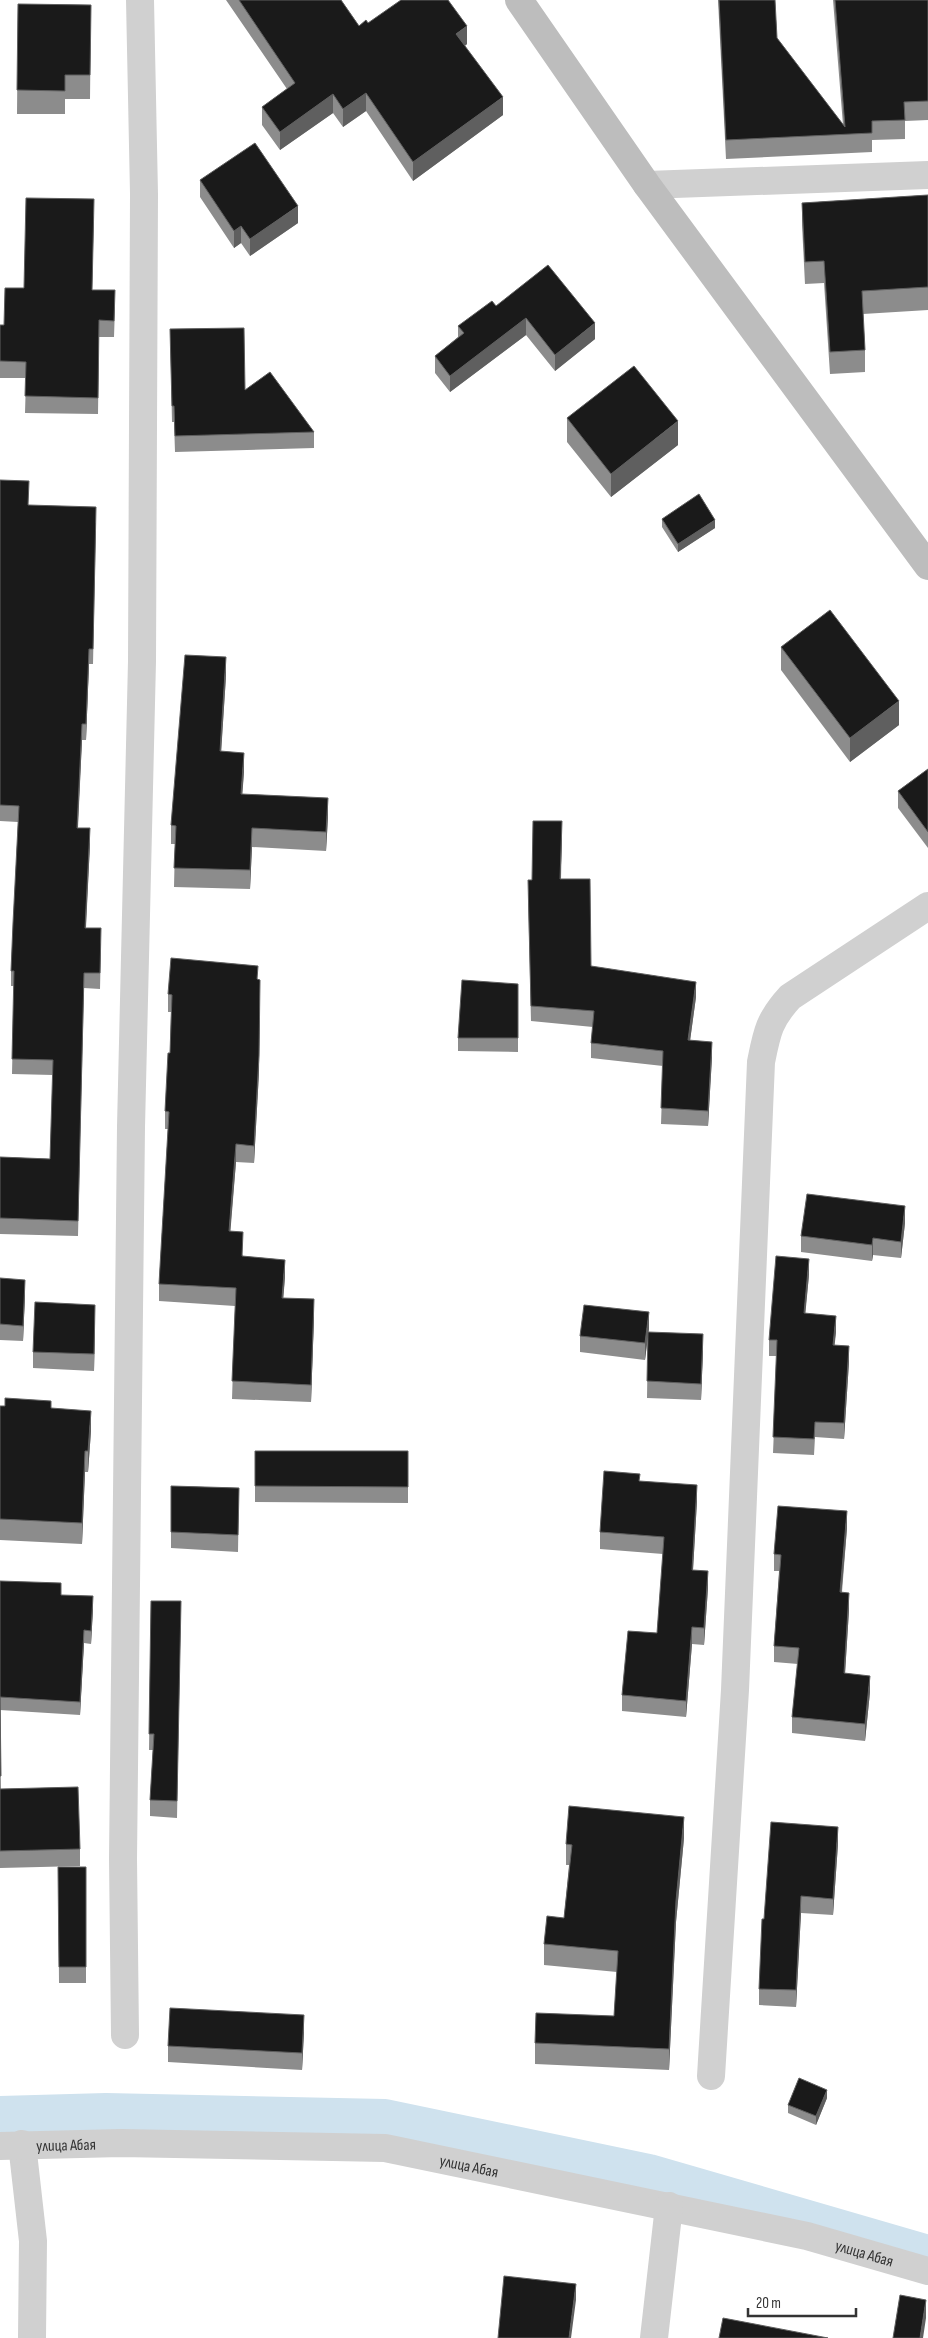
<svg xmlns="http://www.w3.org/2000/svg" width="928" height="2338" font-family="'Sofia Sans Condensed',sans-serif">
  <rect width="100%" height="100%" fill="#fff"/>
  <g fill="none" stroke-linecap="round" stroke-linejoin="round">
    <path stroke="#cfe2ee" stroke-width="38" d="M0,2115l106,-3 279,6 264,55 279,81"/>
    <g stroke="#d0d0d0" stroke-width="28">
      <path d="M647,185l281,-10"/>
      <path d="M125,2035l-2,-176 8,-732 11,-466 2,-467 -4,-194"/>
      <path d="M711,2076l24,-386 26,-628c6,-30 8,-42 29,-65l138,-91"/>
      <path d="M22,2144l11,97 -1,97"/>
      <path id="s1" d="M0,2146l121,-3 264,5 422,88 121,35"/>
      <path d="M654,2338l15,-132"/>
    </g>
    <path stroke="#bdbdbd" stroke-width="28" d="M519,0l128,185 281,381"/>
  </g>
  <path fill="#8c8c8c" d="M226,0h115l18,26 9,-3 99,21 -2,2 38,69 -90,66 -47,-70 -23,16 -10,-14 -53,37 -18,-25v-18l25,-18z
    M718,0h57l2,38 66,87 -10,-125h95v120l-23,1v18l-33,1v12l-146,7z
    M18,4l73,1 -1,94h-25v15h-48z
    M200,180l98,43 -48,33 -9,-13 -7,5 -34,-51z
    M928,195v115l-65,4 2,36v22l-35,2 -6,-91 -19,1 -3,-59v-22z
    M94,216l-2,74 23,17 -1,30h-15l-1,77 -73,-1 1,-35h-26v-53h4l20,-37z
    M496,306l99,33 -40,32 -29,-36 -76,57 -15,-19v-17l23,-19v-11z
    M170,329l75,61 69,42v16l-139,4 -1,-30h-2z
    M567,418l111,27 -67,52 -44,-55z
    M0,480l29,25 67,18 -3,141h-4l-3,76h-4l-4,88 12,16 -4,84 15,16 -1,45 -16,-1 -6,248 -78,-2v-77l50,2 3,-84 -41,-1 2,-88h-3v-15l7,-149 -18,-1z
    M662,519l53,9 -37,24 -16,-25z
    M781,647l118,78 -49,37 -69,-92z
    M226,676l-5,75 23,21 -2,22 86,23 -2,34 -74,-4 -2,42 -76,-2 1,-43h-4v-19z
    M928,769v79l-30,-40v-17z
    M562,837l-1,42 30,87 105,31 -6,43 22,17 -4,69 -47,-2 2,-58 -72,-8v-15l2,-16 -62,-6 -3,-126 4,-15z
    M258,979l1,93 -5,91 -18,-1 -6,69 13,25 42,21 -2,21 31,19 -3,85 -79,-3 3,-93 -76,-5v-17l9,-155h-3v-18l5,-58 1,-41h-3v-18z
    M518,984v68l-60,-1v-13z
    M905,1223l-4,35 -28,-3 -1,6 -71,-9v-16z
    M809,1275l-4,38 31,19 -2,13 15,17 -5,77 -29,-2 -1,18 -41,-2 4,-97h-8v-16z
    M0,1278l25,17 -2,46 -23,-1z
    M95,1321l-1,50 -61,-3v-16z
    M649,1329l-1,3 55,19 -2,49 -54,-2 1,-64 -3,26 -65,-8v-16z
    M0,1406l51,2 40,23 -3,41h-3l-3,72 -82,-4z
    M255,1451h153v52l-153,-1z
    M640,1481l57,20 -4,69 15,18 -4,57 -12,-1 -6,73 -64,-6v-16l35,-62 6,-79 -63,-5v-17z
    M171,1486l68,2 -1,64 -67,-4z
    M847,1528l-5,64 7,18 -4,63 25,19 -5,49 -73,-8v-16l6,-53 -24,-2v-16l5,-75h-5v-17z
    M0,1581l61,14 32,14 -2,35 -7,-1 -4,72 -80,-5 1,79 79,60v17l-80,2z
    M151,1601h30l-4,217 -27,-2v-16l3,-50h-4z
    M684,1838l-8,84 -7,148 -134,-6v-21l79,-27 3,-44 -73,-7v-21l20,-26 5,-53h-3v-21z
    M838,1844l-5,71 -32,-2 -5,94 -37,-2v-16l5,-70z
    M58,1867h28v116h-27z
    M304,2032l-2,38 -134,-8v-16z
    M827,2098l-11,27 -28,-12v-8z"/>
  <path fill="#5f5f5f" d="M467,26v18l-11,8v-18z
    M366,93v18l-23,16v-18z
    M333,94v19l-53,37v-18z
    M503,97v18l-90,66v-19z
    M298,206v17l-48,33v-17z
    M241,226v17l-7,5v-17z
    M526,318v17l-76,57v-16z
    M595,323v16l-40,32v-16z
    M678,421v24l-67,52v-23z
    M715,520v8l-37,24v-8z
    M89,649v15l-3,76v-16z
    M226,657v19l-6,94v-19z
    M899,701v24l-49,37v-24z
    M82,724v16l-5,103v-15z
    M244,753v19l-3,41v-19z
    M328,798v19l-2,34v-19z
    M562,821v16l-2,58v-16z
    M90,828v16l-5,99v-15z
    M252,828v19l-2,42v-19z
    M696,982v15l-8,59v-16z
    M260,997l-1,75 -5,91v-17z
    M712,1042v15l-4,69v-15z
    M236,1144v18l-7,87v-18z
    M905,1206v17l-4,35v-16z
    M873,1238v17l-1,6v-16z
    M809,1259v16l-5,53v-15z
    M285,1260v17l-3,38v-17z
    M25,1280v15l-2,46v-15z
    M314,1299v18l-3,85v-17z
    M95,1305v16l-1,50v-17z
    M649,1312v17l-4,31v-17z
    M836,1316v16l-3,29v-16z
    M703,1334v17l-2,49v-16z
    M849,1346v16l-5,77v-16z
    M91,1411v20l-3,41v-21z
    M85,1451v21l-3,72v-21z
    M697,1485v16l-5,86v-17z
    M847,1511v17l-7,81v-17z
    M708,1571v17l-4,57v-17z
    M849,1593v17l-5,80v-17z
    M93,1596v13l-2,35v-13z
    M692,1627v17l-6,73v-16z
    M84,1630v13l-4,72v-13z
    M870,1676v16l-5,49v-17z
    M684,1817v21l-8,84 -7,148v-21l7,-148z
    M838,1827v17l-5,71v-16z
    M801,1896v17l-5,94v-17z
    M304,2015v17l-2,38v-17z
    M827,2090v8l-11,27v-9z
    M576,2284v16l-5,38h-2z
    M926,2300v18l-3,20h-3z"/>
  <path fill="#1a1a1a" stroke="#5f5f5f" d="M239,0h102l18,26 7,-6 2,3 33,-23h47l19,26 -11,8 47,63 -90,65 -47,-69 -23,16 -10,-15 -53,38 -18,-25 33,-24z
    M719,0h56l2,38 68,89 -10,-127h93v101l-24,1 1,18 -33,1v12l-146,7z
    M18,4l73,1 -1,70h-25v16l-48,-1z
    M255,143l43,63 -48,33 -9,-13 -7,5 -34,-51z
    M928,195v92l-66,4 3,59 -35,2 -6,-91 -19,1 -3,-59z
    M26,198l68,1 -2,91h23l-1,31 -15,-1 -1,78 -73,-2 1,-34 -26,-1v-36h4l1,-37h19z
    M548,265l47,58 -40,32 -29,-37 -76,58 -15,-20 29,-23 -6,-7 34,-25 4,5z
    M244,328l1,62 25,-18 44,60 -139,4 -1,-30h-2l-2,-77z
    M634,366l44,55 -67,53 -44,-56z
    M0,480l29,1 -1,24 68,2 -3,142h-4l-3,75h-4l-5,104h13l-5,100h16l-1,45h-16l-6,248 -78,-3v-61l50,2 3,-99 -41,-1 2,-88h-3l2,-48 6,-117 -19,-1z
    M699,494l16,26 -37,24 -16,-25z
    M830,610l69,91 -49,37 -69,-91z
    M185,655l41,2 -6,94 24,2 -3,41 87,4 -2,34 -74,-4 -2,42 -76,-2 2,-42 -5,-1z
    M928,769v63l-30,-41z
    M533,821h29l-2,58h30l1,87 105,16 -8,58 24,2 -4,69 -47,-3 2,-57 -72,-8 3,-32 -63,-5 -3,-126h4z
    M171,958l87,8 -1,13 3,1 -1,75 -5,91 -18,-2 -7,87 14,1 -1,24 43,4 -3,38 32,1 -3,86 -79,-4 4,-93 -77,-4 10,-172 -4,-1 3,-58h2l2,-58 -4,-1z
    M462,980l56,4v54h-60z
    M807,1194l98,12 -4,36 -28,-4 -1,7 -71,-9z
    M776,1256l33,3 -5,54 32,3 -3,29 16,1 -5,77 -29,-1 -1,17 -41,-2 4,-97h-8z
    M0,1278l25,2 -2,46 -23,-2z
    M35,1302l60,3 -1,49 -61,-2z
    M584,1305l65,7 -4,31 -65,-7z
    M648,1332l55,2 -2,50 -54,-3z
    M5,1398l46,3v7l40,3 -3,40h-3l-3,72 -82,-4v-113h5z
    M255,1451h153v36l-153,-1z
    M604,1471l36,3 -1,7 58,4 -5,85 16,1 -4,57 -12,-1 -6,74 -64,-6 6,-64 29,2 7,-96 -64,-5z
    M171,1486l68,2 -1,47 -67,-3z
    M778,1506l69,5 -7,81 9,1 -5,80 26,3 -5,48 -73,-7 7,-69 -25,-2 7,-91 -7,-1z
    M0,1581l61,2v12l32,1 -2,35 -7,-1 -4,72 -80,-5 1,79h-1z
    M151,1601h30l-4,200 -27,-1 4,-66h-5z
    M78,1787l2,62 -80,2v-62z
    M569,1806l115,11 -8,84 -7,148 -134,-6 1,-30 78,3 4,-65 -74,-7 3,-28 17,2 8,-73 -6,-1z
    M771,1822l67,5 -5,72 -32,-3 -5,94 -37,-1 3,-70h2z
    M58,1867h28v100h-27z
    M170,2008l134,7 -2,38 -134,-7z
    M799,2078l28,12 -11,26 -28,-11z
    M504,2276l72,8 -7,54h-71z
    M900,2295l26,5 -6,38h-27z
    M723,2318l105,20h-109z"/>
  <g text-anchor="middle" stroke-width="5" stroke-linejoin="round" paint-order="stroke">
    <g font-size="16" fill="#333" stroke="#fff">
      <text dy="6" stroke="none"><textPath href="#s1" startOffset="66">улица Абая</textPath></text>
      <text dy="6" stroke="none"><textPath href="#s1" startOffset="471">улица Абая</textPath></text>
      <text dy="6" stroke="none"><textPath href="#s1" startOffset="876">улица Абая</textPath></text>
    </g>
  </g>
  <path d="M748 2308v8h108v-8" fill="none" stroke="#333333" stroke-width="2.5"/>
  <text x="756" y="2308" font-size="15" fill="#333333" stroke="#ffffff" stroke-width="4" paint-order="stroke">20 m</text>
</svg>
